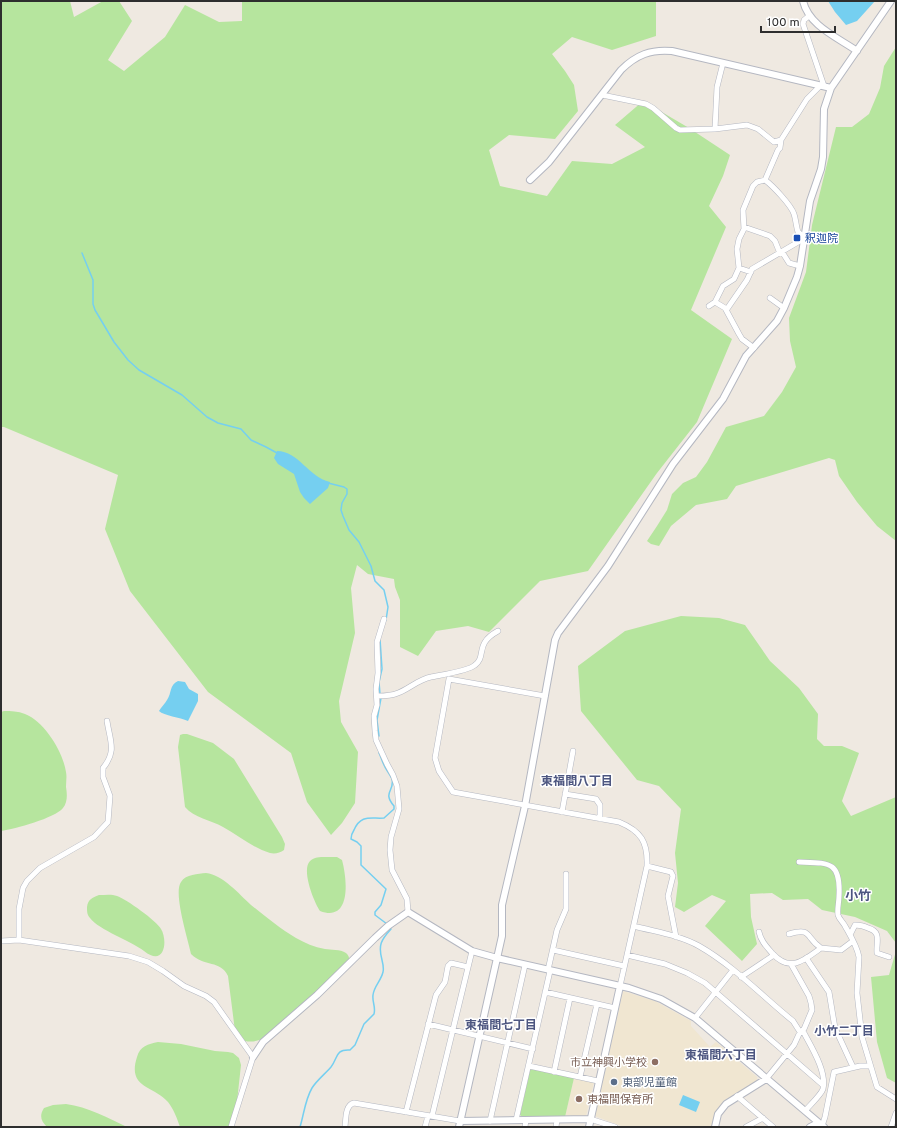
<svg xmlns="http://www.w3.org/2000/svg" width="897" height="1128" font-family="Overpass,'Noto Sans JP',sans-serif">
  <rect width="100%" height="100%" fill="#efe9e1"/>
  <path fill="#f0e6d1" d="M623,991l32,10 36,20v5l19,21 6,-5 41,35v4l-26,16 -13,11 -3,5 -3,14h-88l-29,-11z
    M574,1078l20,4 -8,34 -21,1z"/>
  <path fill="#b6e59e" d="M1,1h69l4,16 29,-16h16l13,20 -24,39 16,11 41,-34 20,-32 34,17 23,-1v-20h414v35l-44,14 -40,-13 -20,17 13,17 9,14 4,26 -23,28 -46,-4 -20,15 11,36 47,10 25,-35 40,3 33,-17 -30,-22 28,-24 46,27 41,27 -7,21 -14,30 17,21 -35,83 41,29 -35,83 -40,51 -69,98 -48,10 -51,51 -21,-6 -32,5 -18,25 -18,-9v-47l-5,-13 -1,-8 -26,-5 -11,-9 -6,23 4,45 -16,68 2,21 17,30 -3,51 -13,20 -11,12 -24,-33 -16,-49 -83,-61 -78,-101 -25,-62 13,-54 -114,-48h-3z
    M896,47v494l-19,-15 -20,-24 -18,-26 -4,-16 -6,-2 -93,28 -9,13 -31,6 -25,21 -12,20 -8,-2 -4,-3 10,-15 10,-16 5,-16 11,-11 13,-6 11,-15 19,-35 38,-11 18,-24 14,-25 -6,-26 -1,-23 17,-46 6,-47 24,-98h16l17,-13 11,-26 4,-22z
    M681,616l38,2 26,7 25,36 29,27 19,26 -1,25 7,7h18l17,7 -17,48 9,15 45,-19v146l-9,-12 -32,-14 -33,-7 -14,-11 -25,1 -11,-7 -22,1 1,23 6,27 -15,17 -37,-35 21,-25 -14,-6 -28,17 -9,-5 3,-24 -3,-30 6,-44 -22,-23 -22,-6 -56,-69 -3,-45 47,-35z
    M4,711c7,0 14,0 21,3 20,8 38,38 41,58 1,5 0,10 0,15 1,6 2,15 -3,21 -8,10 -48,21 -62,23v-119z
    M183,734h4l26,9 21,16 48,78 3,7 -1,6c-4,3 -9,4 -14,3 -17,-5 -32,-18 -47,-26 -12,-7 -29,-9 -38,-20l-7,-60 2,-12z
    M325,857h12l5,3c5,18 10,63 -22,51 -6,-9 -19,-41 -10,-50 4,-4 10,-4 15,-4z
    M206,873c17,2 33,21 45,32 14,11 29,24 45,33 9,5 18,9 29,11 6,1 15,0 21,4 3,2 4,7 3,11l-84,74c-10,4 -16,5 -26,1l-4,-8 -7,-55c-7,-16 -24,-9 -37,-22 -3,-15 -18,-61 -10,-72 5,-8 17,-8 25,-9z
    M99,895c6,0 13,-1 18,1 9,3 40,25 44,33 7,11 4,39 -17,22 -13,-10 -45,-21 -54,-33 -3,-3 -3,-7 -3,-11 1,-8 5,-9 12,-12z
    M896,951v132l-9,-5 -10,-36 -6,-65 18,-2z
    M158,1042l23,2 34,7 13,1 5,1 6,5 2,7 -6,55 -3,7h-52c-3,-9 -6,-17 -12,-25 -15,-17 -41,-14 -31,-45 3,-11 11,-13 21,-15z
    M533,1069l41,9 -9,39 -44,-1 -1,-1 10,-45z
    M66,1104c22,3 42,14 61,23h-80c-6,-6 -8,-11 -3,-19l9,-3z"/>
  <path fill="#75cff0" d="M828,1h47l-18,20 -11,4 -11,-13z
    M277,451c22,0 31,26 53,31l-2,6 -18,16 -6,-6 -4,-6 -6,-18 -16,-10 -4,-6z
    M178,681l7,1 4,7 9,5v7l-10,20c-8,-4 -24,-5 -29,-10 2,-4 6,-7 8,-11 5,-7 2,-15 11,-19z
    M683,1095l17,7 -4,10 -17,-7z"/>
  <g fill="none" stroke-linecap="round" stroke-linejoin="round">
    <path stroke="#75cff0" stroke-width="1.5" d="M82,253l11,27v24l2,6 19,32 14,18 11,10 43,25 25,22 11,6 23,6 10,11 15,7 11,6
      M328,483l16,4 3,2v5l-5,9 -1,7 2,6 6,14 10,12 12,24 4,15 9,9 4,17 -2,13
      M380,694l-1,-12 3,-13 -2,-30
      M379,736l-2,-16 4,-22
      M379,753c2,4 3,8 5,12 2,5 6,9 8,14 3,12 -10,13 2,27v3l-10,9c-13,1 -23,-4 -30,12 -2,3 -3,5 -3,9l6,3 4,4v19l25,24 -5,16 -6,7v3l12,9
      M300,1127c4,-13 5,-27 12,-39 5,-8 13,-14 19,-21 7,-9 4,-18 19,-17l5,-5 9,-21 10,-10c2,-7 -2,-12 -1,-19 1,-9 8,-14 10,-23 1,-4 0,-8 -1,-12 -4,-15 -1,-20 9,-31l-1,-2"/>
    <g stroke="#b4b7c1" stroke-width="6">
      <path id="minor" d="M809,16l-5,4 -1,4 21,62
        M602,95l44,9 7,4 23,20 4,2 35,-1 32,-4 11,4 16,13 7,-2
        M715,129l2,-42 6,-24
        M744,227l26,9 5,5 4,10 5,4 5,8 11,3
        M739,268l12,4
        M770,298l14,10
        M715,302l10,6 14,26 3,5 12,9
        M709,306l6,-4 8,-16 11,-7 5,-11 -2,-19 2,-10 5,-10 -1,-19 10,-24 4,-4 8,-2 13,-30 2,-2 1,-8 26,-41 14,-14
        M727,309l20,-29 5,-11 53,-31 -7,-6c-2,-6 -2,-12 -4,-18 -3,-9 -21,-28 -29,-34
        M384,619l-7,23 1,31 -2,16 1,16 -3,11 1,15 1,9 11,24 6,11 4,11 2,23 -8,28 -1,13 2,20 15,29 1,13
        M377,696c7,0 14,0 21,-3 11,-4 21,-14 33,-16 9,-2 38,-6 44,-12 12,-9 -1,-21 23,-34
        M545,696l-96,-17 -14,79 4,13 14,21 166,30c22,9 29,20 28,44l-27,120
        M565,794l31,5 4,6v14
        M562,812l11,-61
        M799,862c30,1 42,-1 40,34 0,6 -2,13 -1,19 1,4 5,7 7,11 5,9 12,20 14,31l-2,36 5,44 15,50 19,12
        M647,866l24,6 2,4 -5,20 8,41
        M634,926c22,6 45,9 65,20 35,20 63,50 94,75l7,11 4,1c8,15 23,39 19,56 -2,6 -14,17 -18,22
        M759,932c2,9 7,14 13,21 18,20 31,8 49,-5l20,2 12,-9
        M789,934c24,-7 16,4 32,14
        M850,935l5,-10c5,0 9,1 13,3 14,4 8,14 9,25l12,4
        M19,940v-31l4,-21 4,-7 13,-13 54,-31 14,-15 2,-26 -7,-19v-9c14,-17 7,-27 4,-47
        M1,941l18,-1 110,16 19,6 15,9 21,15 22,10 8,6 39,55 -22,70
        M553,950l71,16
        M627,955l38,9 22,9 18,10 118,102
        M806,958l23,34 6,36 18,39
        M548,970l9,-40 9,-21v-35
        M741,977l33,-22
        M545,992l70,16
        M695,1018l38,-48
        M428,1024l105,25
        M529,1066l69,15
        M554,1072l16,-74
        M580,1077l17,-73
        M766,1079l28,-34 6,-13 4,-3 8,-19 -1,-7 -2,-7 -18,-32
        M737,1096l36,31
        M406,1112l30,-117 9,-13 3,-16 3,-3 17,4
        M432,1116l40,-165
        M590,1119l25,8
        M516,1120l34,-149
        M490,1121l35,-156
        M822,1126l3,-9 9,-45 26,-6h10
        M345,1127c1,-8 0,-22 9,-24l106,18
        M425,1127l3,-11
        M525,1127l1,-7
        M556,1127l1,-7
        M746,1127l17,-9
        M891,1127l5,-14"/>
    </g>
    <g stroke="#b4b7c1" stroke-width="8">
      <path id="tertiary" d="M803,1c6,25 34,36 54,50
        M530,180l19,-18 72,-92c15,-15 30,-21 51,-19l159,37
        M253,1057l10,-15 54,-47 58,-57 13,-12 20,-14 64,39 25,7 132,30 32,11 34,19 129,109
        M460,1121l130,-2
        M459,1127l43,-191v-31l23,-99 30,-166 3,-7 50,-67 65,-102 50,-65 23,-43 31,-35 7,-13 13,-31 3,-11 10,-65 11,-32 2,-12 1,-48 7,-21 60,-87
        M589,1127l31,-141
        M715,1127l3,-13 8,-10 40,-25
        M810,1127l8,-4"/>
    </g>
    <use href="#minor" stroke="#fff" stroke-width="5"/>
    <use href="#tertiary" stroke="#fff" stroke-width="6"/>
  </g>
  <rect fill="#1a4fb4" stroke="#fff" stroke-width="1.5" x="793" y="234" width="8" height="8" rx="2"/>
  <g fill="#8d6e63" stroke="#fff" stroke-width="1.5">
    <circle cx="655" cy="1062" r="4"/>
    <circle cx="579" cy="1099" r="4"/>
  </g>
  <circle fill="#5c6f8a" stroke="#fff" stroke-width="1.5" cx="614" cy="1082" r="4"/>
  <g text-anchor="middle" stroke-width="3" stroke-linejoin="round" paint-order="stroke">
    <g font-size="11" fill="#164399" stroke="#fff" text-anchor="start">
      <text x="805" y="242">釈迦院</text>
    </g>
    <g font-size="11" fill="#785e54" stroke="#fff" text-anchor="end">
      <text x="647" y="1066">市立神興小学校</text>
      <text x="587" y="1103" text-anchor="start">東福間保育所</text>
    </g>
    <g font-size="11" fill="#4e5e75" stroke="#fff" text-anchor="start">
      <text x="622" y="1086">東部児童館</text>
    </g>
    <g font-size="12" font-weight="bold" fill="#4d5680" stroke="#fff">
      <text x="577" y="785">東福間八丁目</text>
      <text x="501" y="1029">東福間七丁目</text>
      <text x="844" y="1035">小竹二丁目</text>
      <text x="721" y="1059">東福間六丁目</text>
    </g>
    <g font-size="13" font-weight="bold" fill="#4d5680" stroke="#fff">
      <text x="858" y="900">小竹</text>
    </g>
  </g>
  <rect width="897" height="1128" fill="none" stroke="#2e2e2e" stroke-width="4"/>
  <path d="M761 26v6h74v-6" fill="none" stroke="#2e2e2e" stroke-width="2"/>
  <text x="767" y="26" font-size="12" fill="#2e2e2e" stroke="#ffffff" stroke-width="3" paint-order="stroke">100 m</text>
</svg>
